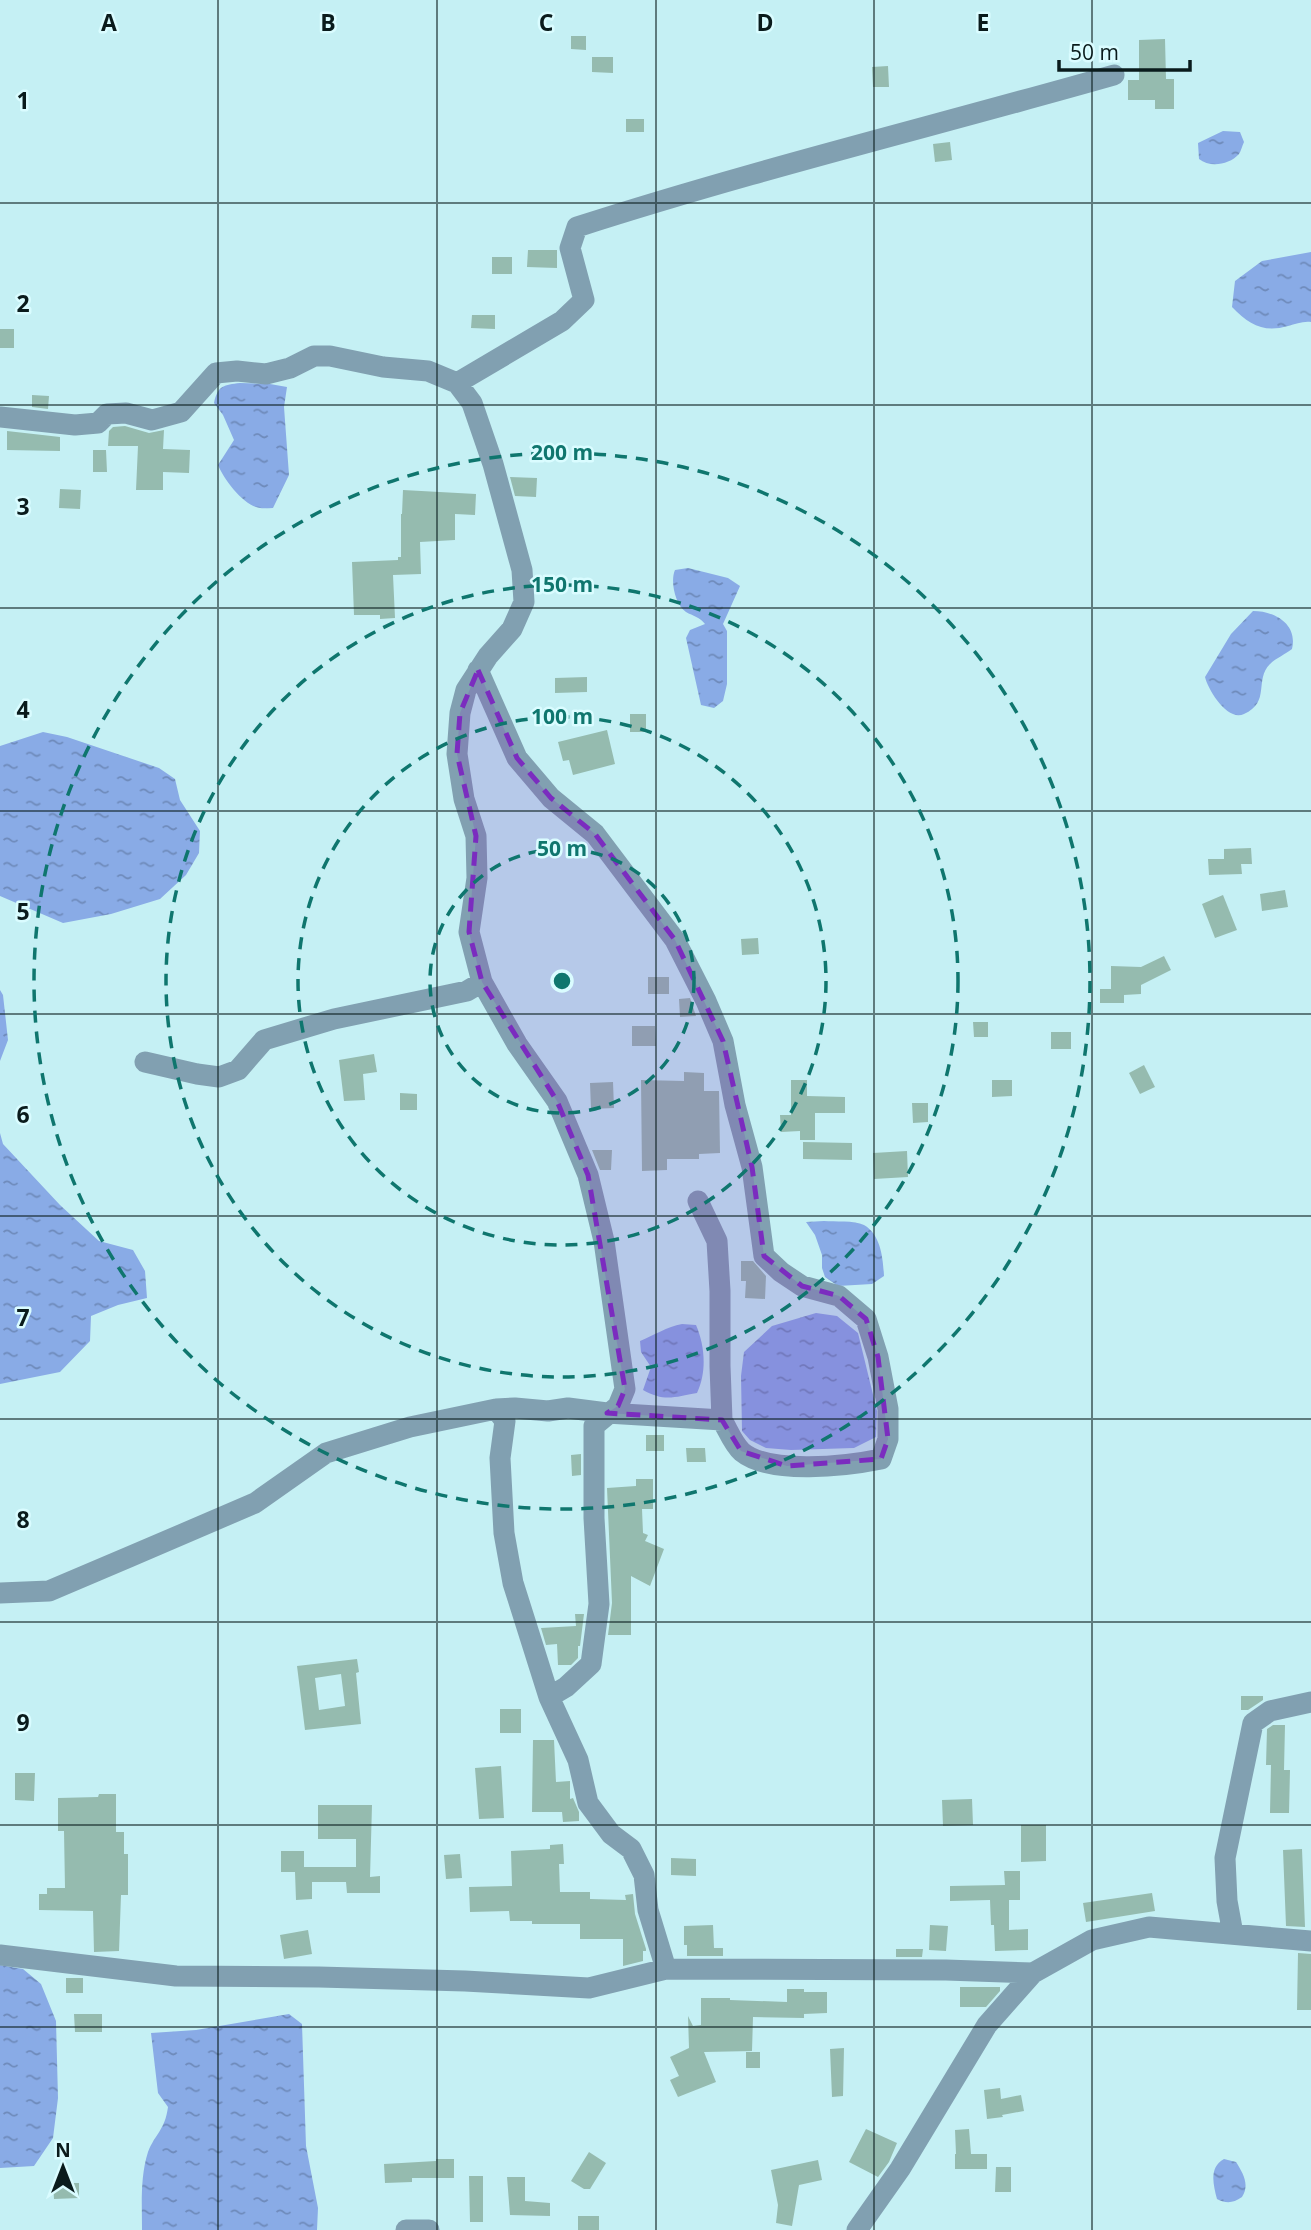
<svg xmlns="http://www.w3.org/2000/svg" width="1311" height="2230" font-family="'Open Sans',sans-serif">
  <defs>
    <pattern id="water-ripples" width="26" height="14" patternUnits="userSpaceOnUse" patternTransform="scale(1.75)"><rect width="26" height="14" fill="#89abe6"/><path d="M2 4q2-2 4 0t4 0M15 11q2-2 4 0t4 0" fill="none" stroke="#6e8aba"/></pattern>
  </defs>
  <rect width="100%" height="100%" fill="#c5f0f4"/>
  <path fill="url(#water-ripples)" d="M1223,131l17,1 4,10c-2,4 -3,9 -5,12 -10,11 -29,14 -40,5l-1,-16z
    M1311,252v70c-8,-1 -15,2 -23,4 -24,7 -39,-1 -56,-19l3,-26 27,-20z
    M240,383l30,1 17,3 -3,20 5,68 -16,33c-5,0 -12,1 -17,-1 -14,-4 -33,-29 -38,-42l16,-25 -11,-25 -9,-12c4,-18 10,-18 26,-20z
    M688,568l40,10 12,8 -17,38 4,7v53l-4,17 -9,7 -13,-3 -15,-67 4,-8 15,-6c-5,-7 -12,-8 -19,-12 -11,-7 -16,-31 -11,-42z
    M1253,611c22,0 45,13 39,38 -6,5 -16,9 -22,15 -16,16 1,38 -26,50 -16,8 -36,-24 -39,-37l26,-43z
    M43,732l24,5 92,31 16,11 5,21 20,31 -1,22 -13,22 -26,24 -49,15 -48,9 -63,-27v-150z
    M0,990l3,5 5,45 -8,21z
    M0,1133l3,11 57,61 39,36 34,9 12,21 2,27 -29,7 -27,11 -1,25 -30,31 -60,12z
    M824,1221c11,1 30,-1 40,4 17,10 19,33 20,51l-12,8 -34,2 -13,-9 -3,-9v-13l-7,-20 -9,-13z
    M816,1313l21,3 21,17 19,78 -1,26 -22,11 -63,2 -25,-2 -16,-8 -8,-9 -1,-55 3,-24 28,-26z
    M682,1324l14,1c9,21 11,47 1,68 -22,4 -33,9 -54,-3l8,-23 -10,-15 -1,-11c14,-6 27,-14 42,-17z
    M0,1965l23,4 18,15 15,37 2,77 -5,40 -19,28 -34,2z
    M289,2014l13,10 4,122 12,62 -1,22h-175c0,-25 -2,-53 6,-78 7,-18 17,-22 20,-45l-10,-14 -7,-60 45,-3z
    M1224,2159l12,3c7,11 14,23 6,35 -9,6 -15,7 -25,2 -4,-15 -8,-32 7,-40z"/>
  <path fill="#95bbaf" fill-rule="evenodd" d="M571,36h15v14l-15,-1z
    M1165,39l1,40h8v30h-19v-9h-27v-20h11v-40z
    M592,57h21v16l-21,-1z
    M888,66l1,21h-16l-1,-20z
    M626,119h18v13h-18z
    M950,142l2,18 -17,2 -2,-18z
    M528,250h29v18l-30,-1z
    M492,257h20v17h-20z
    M472,315h23v14l-24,-1z
    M0,329h14v19h-14z
    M32,395l17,1 -1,13 -16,-2z
    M125,426l24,7 15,-3 -1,19 27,1 -1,23 -26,-1v18h-27l2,-44h-30l1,-15 4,-4z
    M7,431l53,6v14l-53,-1z
    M93,450h13l1,22h-14z
    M510,477l27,1 -1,19 -21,-1z
    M60,489l21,1 -1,19 -21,-1z
    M403,490l73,4 -1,21 -20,-1v26l-35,2 1,32 -28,1 2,43 -15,1v-4h-26l-2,-53 46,-2v-3h3v-43h1z
    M587,677v15l-32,1v-15z
    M630,714h16v18h-16z
    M607,730l8,34 -42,11 -4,-15 -6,1 -5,-19z
    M1251,848l1,16h-11l1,10 -33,1 -1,-16h16v-10z
    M1285,890l3,17 -26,4 -2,-17z
    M1223,895l14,35 -22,8 -13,-34z
    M758,938l1,16 -17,1 -1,-16z
    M1164,956l7,14 -30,15v9l-17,1v8h-24v-14h11v-23l30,1z
    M648,977h21v17h-21z
    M690,998l6,18 -16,1 -1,-18z
    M973,1022h15v15h-14z
    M632,1026h23l1,20h-24z
    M1051,1032h20v17h-20z
    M374,1054l3,18 -14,2 2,26 -21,1 -5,-41z
    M1144,1065l11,22 -15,7 -11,-21z
    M684,1072l20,1v18h15l1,62 -21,1v5h-32v11l-25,1 -1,-91 43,1z
    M791,1080h16v16l38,1v16h-30v27h-15v-9l-19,1 -1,-17h11z
    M992,1080h20v16l-20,1z
    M613,1082l1,26 -23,1 -1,-26z
    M400,1093l17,1v16h-17z
    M912,1103h16v19l-15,1z
    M803,1142l49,1v17l-49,-1z
    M592,1150h20l-1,20h-11z
    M907,1151l1,26 -34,2 -1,-26z
    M741,1261h12l13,15 -1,23 -20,-1 1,-17h-5z
    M646,1435h18v16h-18z
    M686,1448h19l1,14h-19z
    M581,1454v21l-9,1 -1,-21z
    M636,1479h17v30h-11l1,24 5,2 -3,6 19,8 -14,37 -19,-10v59h-23l4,-32 -5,-115 29,-2z
    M575,1614h9l-4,32h-2v12l-7,7h-13l-1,-21 -11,1 -5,-17 35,-2z
    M357,1659l2,13 -3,1 5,51 -56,6 -8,-64zM341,1674l4,32 -26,4 -4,-32z
    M1241,1696h22v4l-15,10h-7z
    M500,1709h21v24h-21z
    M1273,1725h12l-1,45h6l-1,43h-19l1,-48h-5l1,-36z
    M533,1740h21l2,42 14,-1v18l3,-1 6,14v9l-16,1 -1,-10h-30z
    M501,1766l3,52 -25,1 -4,-51z
    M15,1773h20l-1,28 -19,-1z
    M99,1794h17v38h8v22h4v41h-7l-2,56 -25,1 -1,-41 -54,-1v-16h8v-6h18l-1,-57h-6v-33l40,-1z
    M972,1799l1,26 -30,1 -1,-26z
    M318,1805h54l-2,72 10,-1v17h-33l-1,-11h-34v17l-16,1 -1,-28h-14v-21h23v16h52v-28h-38z
    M1021,1825h25v36l-25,1z
    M563,1844l1,20h-5l1,28h30v7l36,1 -1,-5 8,-1 2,20 11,35v2h-3v10l-20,5v-27h-43v-15h-48v-3h-22l-1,-10 -39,1 -1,-25 43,-1 -1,-35 39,-2v-4z
    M1302,1849l3,78 -19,-1 -3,-76z
    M460,1854l2,24 -16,1 -2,-24z
    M671,1858l25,1v17l-25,-1z
    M1004,1871h16v29h-11v30l19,-1v21l-33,1 -1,-26h-3l-1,-25 -40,1v-15l55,-1z
    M1152,1893l3,18 -69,11 -3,-19z
    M713,1925l1,23h9v8h-36v-11h-3v-19z
    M930,1925l18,1 -2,25 -17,-1z
    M308,1930l4,24 -28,5 -4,-24z
    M896,1949h27l-1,8h-26z
    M1298,1953l13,1v56h-14z
    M66,1978h17v15h-17z
    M960,1987h40v4l-14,16h-26z
    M787,1989h17v3h23v21l-23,1v4l-51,-1 -1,34 -48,1 12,30 -38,15 -8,-17 9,-4 -9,-19 19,-9 -1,-32 5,10 8,-1v-27h29v2l57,2z
    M74,2014h28v18h-27z
    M844,2048l-1,48 -11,1 -2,-48z
    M746,2052h14v16h-14z
    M1000,2088l1,11 20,-4 3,16 -22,4 1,2 -16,2 -3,-29z
    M866,2129l31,14 -8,19 -11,15 -29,-15z
    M969,2129l2,25h16v15h-32v-15h1l-1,-24z
    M589,2152l17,11 -16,26h-6l-13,-8z
    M436,2159h18v19h-42v4l-27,1 -1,-19 52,-3z
    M818,2160l4,20 -23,5 -7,41 -16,-3 2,-18 -7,-35z
    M996,2167h15v25h-16z
    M469,2176h14v46h-13z
    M507,2177h18v24l25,2v13l-40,-1z
    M53,2183h26v15l-25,1z
    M578,2216h21v14h-21z"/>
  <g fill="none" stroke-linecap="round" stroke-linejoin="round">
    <path stroke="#81a0b1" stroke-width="21" d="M457,383l105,-62 22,-21 -14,-52 7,-21c177,-57 358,-101 537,-152
      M0,417l75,8 23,-2 9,-9 19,-1 26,7 29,-8 35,-39 21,-2 29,3 24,-6 24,-12h16l53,11 45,4 29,12 15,20 21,61 29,106 2,32 -12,27 -24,27 -22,34 -6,23 -3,41 7,45 12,37 1,42 -8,54 13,50 35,62 40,57 31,74 16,66 21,148 -7,17 -24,20v92l5,86 -8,60 -25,23 -17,10
      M478,670l39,88 34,40 44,36 80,106 31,61 17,40 12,64 17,62 12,89 17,16 21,14 37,10 27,23 12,38 10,52v30l-7,20c-34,7 -111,16 -139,-7 -9,-8 -14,-22 -20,-32l-115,-7 -39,-5 -20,3 -33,-3 -19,1
      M145,1062l52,12 22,3 19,-7 26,-30 70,-21 133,-28 15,-9
      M698,1201l19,40 3,50v75l2,54
      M0,1593l49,-2 80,-34 126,-54 71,-50 84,-26 86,-18 9,12 -5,37 4,75 9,50 36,114 29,63 10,43 23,31 20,15 13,26 4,35 18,59
      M1233,1934l-6,-33 -2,-43 28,-135 17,-12 41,-9
      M0,1955l176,21 143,1 146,4 124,7 77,-19 280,1 87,3
      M406,2230h23
      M857,2230l43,-61 87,-144 46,-52 59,-33 57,-13 162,14"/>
  </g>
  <path fill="#7b2cbf" fill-opacity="0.2" stroke="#7b2cbf" stroke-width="5" stroke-dasharray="14 9" stroke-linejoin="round" d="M478,670l39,88 34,40 44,36 80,106 48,101 29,126 12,89 38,30 37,10 27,23 12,38 10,82 -7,20 -94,7 -46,-15 -19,-31 -115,-7 11,-7 7,-17 -37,-214 -31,-74 -75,-119 -13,-50 7,-96 -19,-82 3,-41z"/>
  <path fill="none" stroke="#0a1b1c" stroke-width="2" stroke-opacity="0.55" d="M218,0v2230M437,0v2230M656,0v2230M874,0v2230M1092,0v2230M0,203h1311M0,405h1311M0,608h1311M0,811h1311M0,1014h1311M0,1216h1311M0,1419h1311M0,1622h1311M0,1825h1311M0,2027h1311"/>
  <g fill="none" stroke="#0f766e" stroke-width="3.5" stroke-dasharray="12 9">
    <circle cx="562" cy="981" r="132"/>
    <circle cx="562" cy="981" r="264"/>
    <circle cx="562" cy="981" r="396"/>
    <circle cx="562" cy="981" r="528"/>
  </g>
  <g font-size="23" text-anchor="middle" font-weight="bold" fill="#0a1b1c" stroke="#dafcff" stroke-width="5" stroke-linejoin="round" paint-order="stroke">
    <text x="109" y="31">A</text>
    <text x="328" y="31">B</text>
    <text x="546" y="31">C</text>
    <text x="765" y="31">D</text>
    <text x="983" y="31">E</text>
    <text x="23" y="109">1</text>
    <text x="23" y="312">2</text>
    <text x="23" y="515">3</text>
    <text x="23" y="718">4</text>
    <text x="23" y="920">5</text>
    <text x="23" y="1123">6</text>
    <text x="23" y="1326">7</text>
    <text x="23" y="1528">8</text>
    <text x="23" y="1731">9</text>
  </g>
  <circle cx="562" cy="981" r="10" fill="#0f766e" stroke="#dafcff" stroke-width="3.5"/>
  <g font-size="21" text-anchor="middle" font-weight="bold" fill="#0f766e" stroke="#dafcff" stroke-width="5" stroke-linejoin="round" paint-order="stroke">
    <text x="562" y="460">200 m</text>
    <text x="562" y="592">150 m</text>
    <text x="562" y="724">100 m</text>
    <text x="562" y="856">50 m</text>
  </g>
  <g transform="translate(63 2167)" stroke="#dafcff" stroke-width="5" paint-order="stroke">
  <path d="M0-5L12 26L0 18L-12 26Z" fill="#0a1b1c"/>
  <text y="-10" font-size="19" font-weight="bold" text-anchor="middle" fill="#0a1b1c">N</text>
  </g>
  <path d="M1059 60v10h131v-10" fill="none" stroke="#0a1b1c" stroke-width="3.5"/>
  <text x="1070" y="60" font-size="21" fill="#0a1b1c" stroke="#dafcff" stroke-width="5" paint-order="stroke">50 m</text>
</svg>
